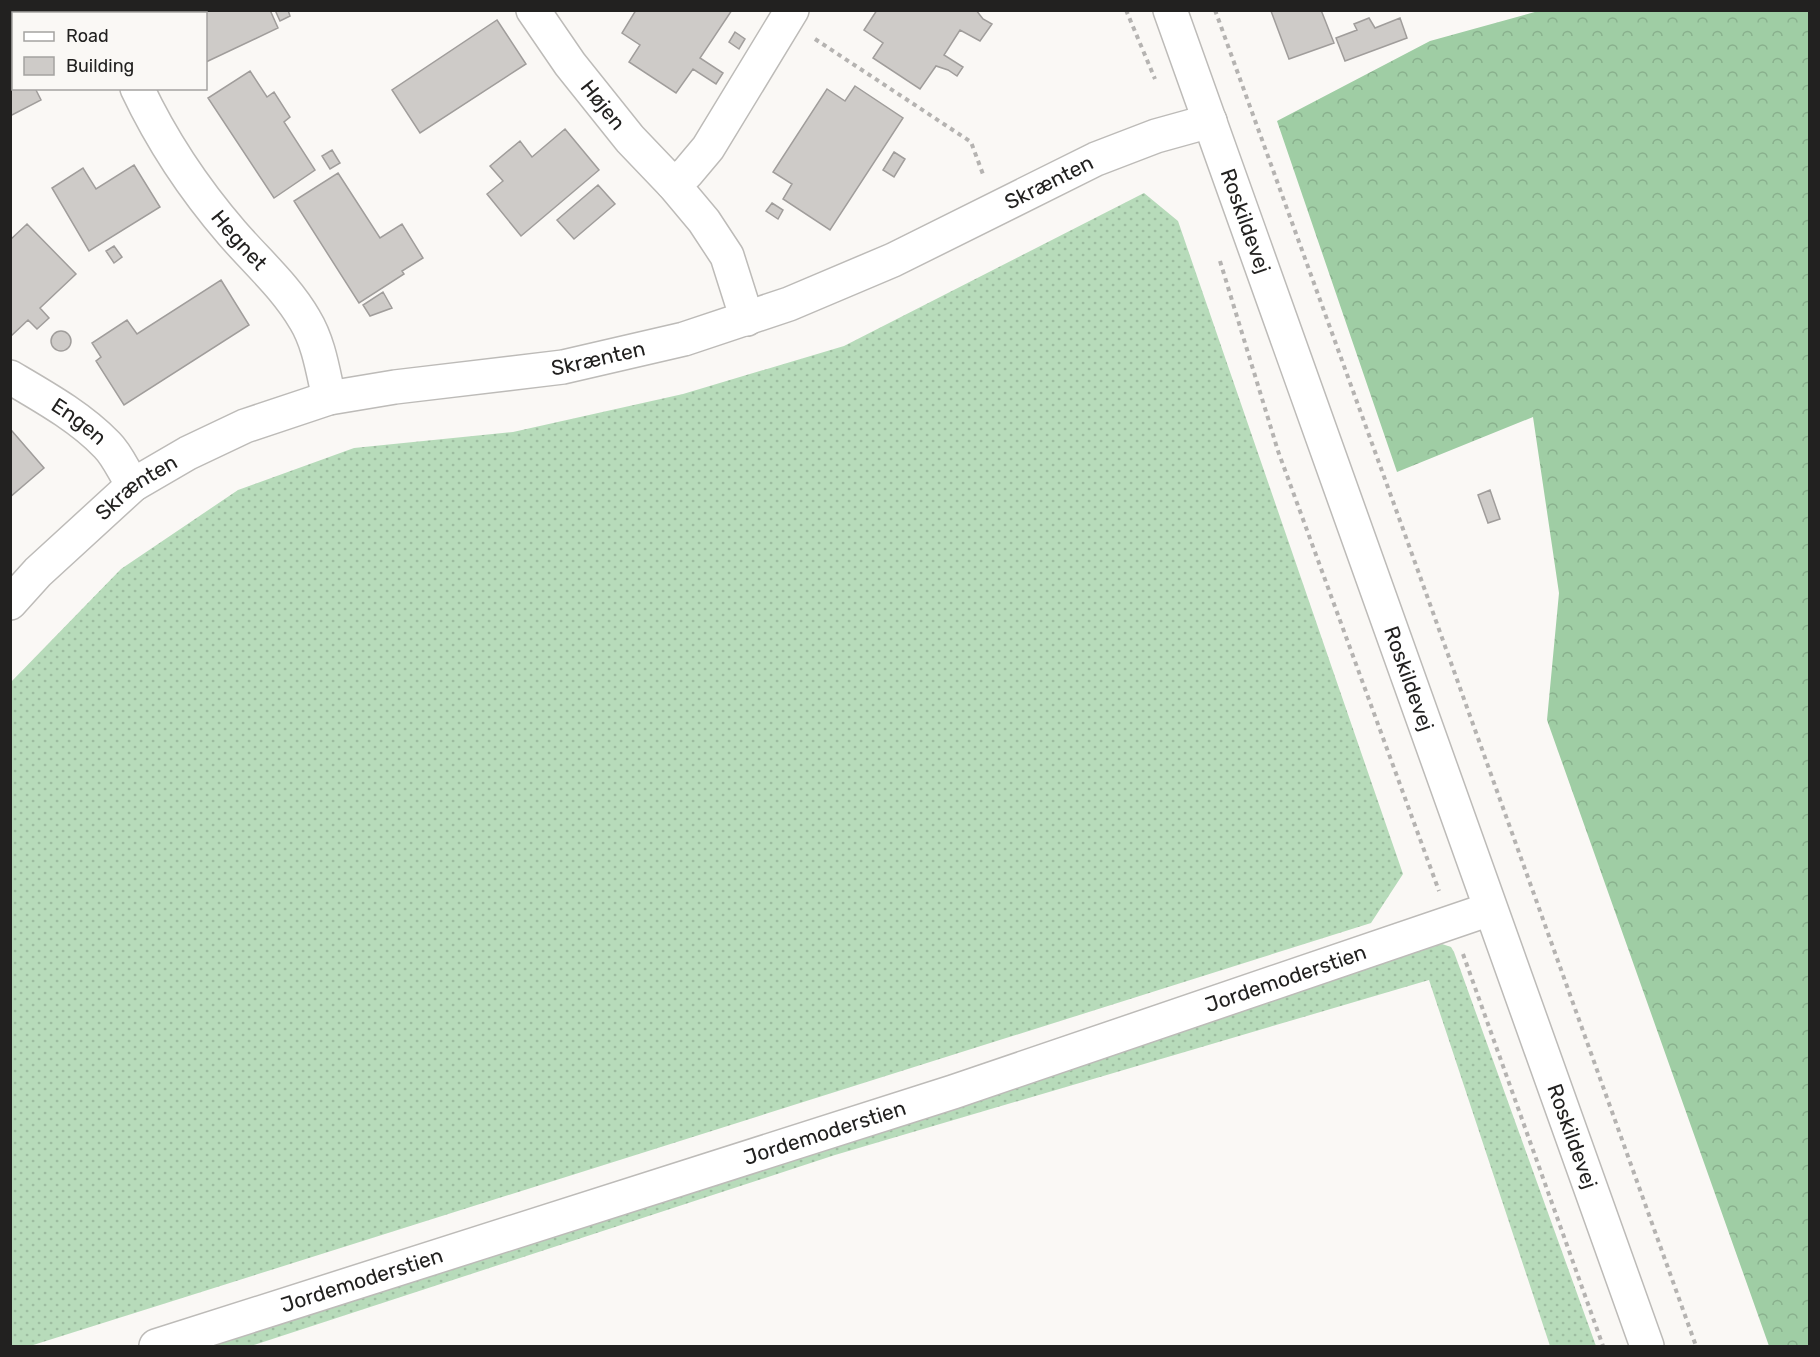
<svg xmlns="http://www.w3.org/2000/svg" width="1820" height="1357" font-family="Rubik,sans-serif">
  <defs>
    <pattern id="grass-dots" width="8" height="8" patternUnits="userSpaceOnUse" patternTransform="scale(1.5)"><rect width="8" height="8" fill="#b7dbba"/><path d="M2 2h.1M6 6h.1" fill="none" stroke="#9dbca0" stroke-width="1.8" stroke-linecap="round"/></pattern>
    <pattern id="forest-crowns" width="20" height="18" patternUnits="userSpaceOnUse" patternTransform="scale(1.5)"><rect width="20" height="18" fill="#9fcda4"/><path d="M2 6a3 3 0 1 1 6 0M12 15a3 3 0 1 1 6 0" fill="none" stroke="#89b08d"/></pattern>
  </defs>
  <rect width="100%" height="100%" fill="#faf8f5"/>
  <path fill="url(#grass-dots)" d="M1144,193l34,28 225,653 -32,49 -1341,423h-19v-664l110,-113 117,-79 116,-42 159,-16 170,-38 161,-48z
    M1442,944l9,3 3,5 142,394h-46l-121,-366 -594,175 -584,191h-55z"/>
  <path fill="url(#forest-crowns)" d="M1542,10l267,1v1335h-40l-222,-626 12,-127 -26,-176 -136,55 -120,-351 153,-80z"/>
  <path fill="#cecbc8" stroke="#a09d9b" stroke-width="1.5" d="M193,10h77l8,18 -72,34v-48h-20z
    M275,10h13l2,6 -10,5z
    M636,10h96l-32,48 23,15 -7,11 -23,-15 -17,24 -47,-31 11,-17 -18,-12z
    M877,10h99l7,9 9,5 -12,17 -20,-11 -16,25 19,12 -6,9 -9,-6 -12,-4 -16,23 -47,-31 10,-15 -19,-13z
    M1274,10h47l13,33 -45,16 -18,-48z
    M1369,18l6,10 25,-10 7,20 -62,23 -9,-23 21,-8 -3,-6z
    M497,20l29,44 -106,69 -28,-43z
    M735,32l10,7 -6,10 -10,-7z
    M10,41h4v47h24l-2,2 5,10 -31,16z
    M250,71l17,26 7,-5 16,25 -6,5 31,48 -41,28 -66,-100z
    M855,86l48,32 -73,112 -47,-31 9,-15 -19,-12 54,-83 18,12z
    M565,129l34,41 -78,66 -34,-42 16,-13 -13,-15 30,-25 12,16z
    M332,150l8,13 -10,6 -8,-13z
    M894,152l11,7 -11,18 -11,-7z
    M134,165l26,42 -71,44 -37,-63 31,-20 13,21z
    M338,173l42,65 22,-14 21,34 -21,13 2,3 -45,29 -65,-102z
    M598,185l17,19 -41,35 -17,-19z
    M772,203l11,7 -5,9 -12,-8z
    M27,224l49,50 -36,34 9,10 -12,11 -9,-9 -18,17v-97z
    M114,246l8,11 -8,6 -8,-12z
    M221,280l28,45 -125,80 -28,-44 5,-4 -9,-14 35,-23 10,14z
    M383,292l9,16 -22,8 -7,-11z
    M51 341a10 10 0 1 1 20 0a10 10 0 1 1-20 0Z
    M12,431l32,37 -34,29v-65z
    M1490,490l10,29 -12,4 -10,-28z"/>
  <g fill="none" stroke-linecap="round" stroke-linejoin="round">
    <g stroke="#bdbbb8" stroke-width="36">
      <g id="minor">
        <path d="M105,10l1,4"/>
        <path id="s1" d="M533,10l37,54 60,75 43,45 31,37 23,35 20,63"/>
        <path id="s2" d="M137,88c25,53 57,101 95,145 25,29 54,54 73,87 14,23 18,52 24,78"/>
        <path d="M673,184l14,-11 21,-25 84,-138"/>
        <path id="s3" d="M10,377c34,20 70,40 97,68 11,11 17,27 26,40"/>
        <path id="s4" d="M10,603l28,-31 95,-87 55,-32 57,-27 84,-28 66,-11 168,-20 121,-28 105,-35 104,-44 203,-101 60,-23 54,-15"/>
        <path id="s5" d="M156,1346l797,-254 537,-183"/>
      </g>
    </g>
    <g stroke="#bdbbb8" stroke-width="36">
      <g id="tertiary">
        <path id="s6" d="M1170,10l477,1336"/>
      </g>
    </g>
    <path stroke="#b5b3b1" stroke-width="4" stroke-dasharray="4.5 4.5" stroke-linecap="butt" d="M1126,10l29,69
      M1215,10l188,519 293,817
      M815,39l156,103 13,35
      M1220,261l58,190 161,440
      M1463,954l140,392"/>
    <use href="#minor" stroke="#fff" stroke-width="33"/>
    <use href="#tertiary" stroke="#fff" stroke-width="33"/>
  </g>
  <g text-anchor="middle" stroke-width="4.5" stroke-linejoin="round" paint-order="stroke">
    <g font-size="21" fill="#222120" stroke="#faf8f5">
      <text dy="7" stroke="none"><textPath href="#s1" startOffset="118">Højen</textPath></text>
      <text dy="7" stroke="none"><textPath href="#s4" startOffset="1144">Skrænten</textPath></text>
      <text dy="7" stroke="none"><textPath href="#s6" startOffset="224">Roskildevej</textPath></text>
      <text dy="7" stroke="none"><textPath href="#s2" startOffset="184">Hegnet</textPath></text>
      <text dy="7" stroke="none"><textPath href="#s4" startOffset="658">Skrænten</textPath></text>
      <text dy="7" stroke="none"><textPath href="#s3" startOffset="82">Engen</textPath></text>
      <text dy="7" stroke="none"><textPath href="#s4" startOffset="172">Skrænten</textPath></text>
      <text dy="7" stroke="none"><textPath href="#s6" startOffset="710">Roskildevej</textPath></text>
      <text dy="7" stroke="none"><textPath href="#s5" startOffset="1188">Jordemoderstien</textPath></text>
      <text dy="7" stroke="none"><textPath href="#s5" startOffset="702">Jordemoderstien</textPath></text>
      <text dy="7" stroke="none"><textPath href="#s6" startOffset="1196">Roskildevej</textPath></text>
      <text dy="7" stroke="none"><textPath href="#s5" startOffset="216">Jordemoderstien</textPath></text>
    </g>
  </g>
  <rect width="1820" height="1357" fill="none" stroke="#222120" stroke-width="24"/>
  <rect x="12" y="12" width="195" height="78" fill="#faf8f5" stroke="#a4a2a0" stroke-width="1.5"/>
  <rect x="24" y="32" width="30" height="9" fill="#ffffff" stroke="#a4a2a0" stroke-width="1.5"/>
  <text x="66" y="42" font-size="18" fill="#222120">Road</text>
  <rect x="24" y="57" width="30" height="18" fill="#cecbc8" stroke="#a4a2a0" stroke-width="1.5"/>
  <text x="66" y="72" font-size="18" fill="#222120">Building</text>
</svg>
